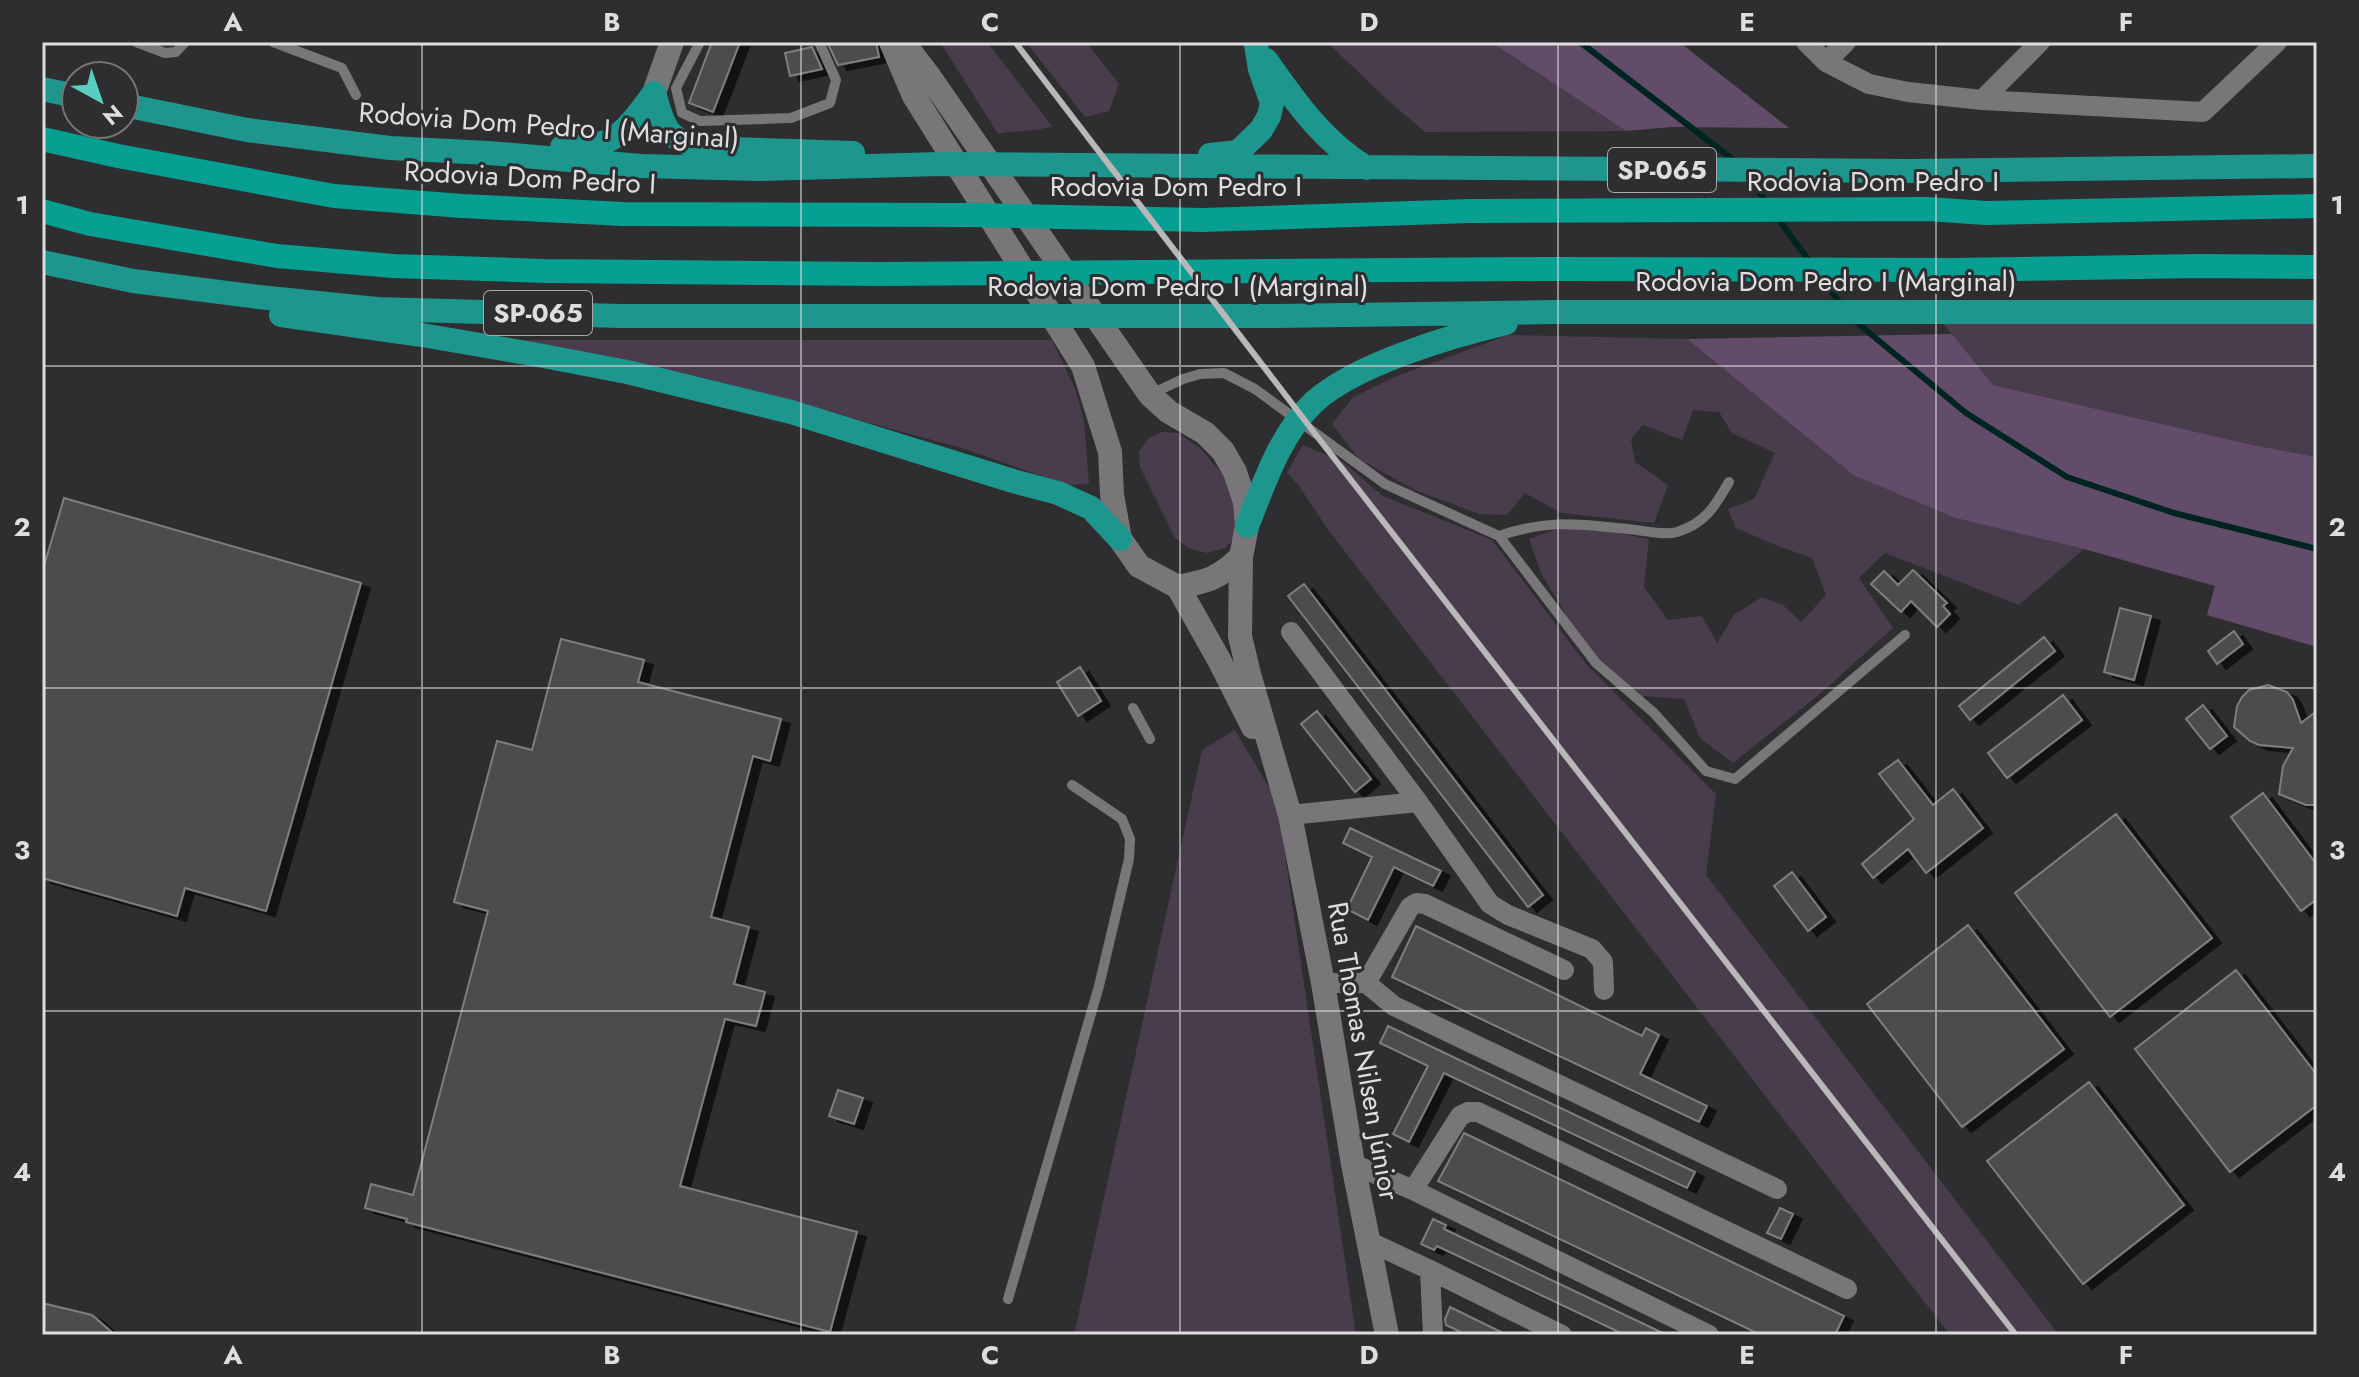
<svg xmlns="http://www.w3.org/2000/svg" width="2359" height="1377" font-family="Jost,sans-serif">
  <defs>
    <filter id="shadow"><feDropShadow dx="9" dy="5" stdDeviation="0" flood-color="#0009"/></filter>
  </defs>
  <rect width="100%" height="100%" fill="#2e2d2f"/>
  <path fill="#493c4c" d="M940,42h47l65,84c-17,6 -36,4 -54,8z
    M1026,42h60l33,42 -10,27 -24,6z
    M1327,42h165l134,89 -201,1 -32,-27z
    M1933,311h384v146l-64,-12 -260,-60z
    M1508,335l179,4 166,136 102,43 129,31 -65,56 -134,-52 -26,25 34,50 -72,65 -88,70 -33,-25 -16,-39 -41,-3 -52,-39 -50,-84 -12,-34 42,-15 78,15 -5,48 24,33 34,-4 15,27 17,-28 28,-18 21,8 18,17 25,-27 -14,-37 -34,-12 -42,-18 -8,-19 26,-10 21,-46 -43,-20 -13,-21 -26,-2 -11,30 -39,-15 -12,14 4,23 33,23 -14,38 -93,-10 -36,-20 -18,22 -28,-1 -64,-24 -56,-31 -27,-35 21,-27 44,-21z
    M508,340h544l24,51 8,30 5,63 -22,1 -102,-36 -180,-49z
    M1161,432l17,1 21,14 26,30 12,21 1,37 -13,13 -18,5 -17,-4 -15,-11 -35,-71 -1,-16 10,-13z
    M1303,445l40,17 40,34 109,44 95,125 129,129 -10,81 353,460h-109l-621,-804 -30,-45 -12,-14z
    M1235,730l42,71 79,534h-282l128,-585z"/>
  <path fill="#634c69" d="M1491,42h188l110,86 -118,-1 -45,4z
    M1952,334l41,51 260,60 64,12v190l-110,-32 8,-29 -131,-37 -129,-31 -102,-43 -166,-136z"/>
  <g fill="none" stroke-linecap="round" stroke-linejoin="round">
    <path stroke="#002420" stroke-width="6" d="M1580,42l156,120
      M1748,177l19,26
      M1776,216l34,46
      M1821,277l22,30
      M1855,321l111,92 101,64 107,36 143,36"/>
  </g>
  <path fill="#4d4b4e" stroke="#7f7d7f" stroke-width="2" filter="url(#shadow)" d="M712,42h28l-27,70 -24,-9z
    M835,42h41l3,15 -41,8 -10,-21z
    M812,47l10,22 -32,7 -5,-23z
    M64,498l297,85 -95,328 -81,-23 -8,28 -135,-38v-305z
    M1913,570l34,33 -4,3 7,8 -13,13 -26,-26 -10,11 -30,-28 13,-13 14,14z
    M1304,584l239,311 -15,12 -240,-311z
    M2120,608l31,8 -17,64 -30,-8z
    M2234,631l9,13 -26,20 -9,-13z
    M2044,637l11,14 -85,69 -11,-14z
    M561,639l83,21 -6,22 143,37 -11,42 -17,-5 -42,161 38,10 -15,57 31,8 -9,34 -31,-7 -45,167 177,46 -27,100 -424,-110 1,-3 -42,-11 6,-24 42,11 75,-284 -34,-9 43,-161 35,9z
    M1080,667l21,34 -23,15 -21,-34z
    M2268,685l19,7 6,8 8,23 16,-12v94h-11l-27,-11 4,-28 10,-18 -34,-3 -9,-4 -16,-14 3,-21 5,-9 7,-7z
    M2063,695l19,25 -75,58 -19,-25z
    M2203,705l24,31 -17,13 -24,-30z
    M1317,711l54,68 -16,13 -54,-68z
    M1898,760l35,45 20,-16 30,39 -57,45 -18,-24 -35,29 -11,-14 52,-45 -35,-45z
    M2263,793l54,72v34l-16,12 -70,-94z
    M2116,814l96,124 -102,79 -95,-124z
    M1350,828l91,43 -8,15 -39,-19 -26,53 -21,-11 25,-52 -29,-14z
    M1792,872l34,45 -18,14 -34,-45z
    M1968,925l96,124 -102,78 -95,-123z
    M1416,926l226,110 4,-8 13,7 -19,39 67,32 -8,16 -307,-145z
    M2236,970l81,105v30l-87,67 -95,-123z
    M1388,1026l307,146 -8,16 -243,-115 -35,69 -16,-8 35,-68 -48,-23z
    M2089,1082l95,123 -101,79 -96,-123z
    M838,1090l25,8 -9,26 -25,-8z
    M1464,1133l380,183 -9,19h-74l-323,-154z
    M1780,1208l13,6 -12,25 -14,-6z
    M1433,1219l13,6 -2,4 223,106h-42l-188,-89 -3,4 -13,-6z
    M42,1303l50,12 23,20h-73z
    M1450,1307l57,28h-40l-21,-10 -1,-6z"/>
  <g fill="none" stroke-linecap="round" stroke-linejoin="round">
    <path stroke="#787679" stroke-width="10" d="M136,42l29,11 11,-1 9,-10
      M273,42l69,26 14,27
      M700,42l-24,46 6,25 18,8 91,-3 39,-15 6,-23 -17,-38
      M1151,394l32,-15 17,-5 24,-1 31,16 130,95 114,52 97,127 58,50 52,58 29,8 170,-144
      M1499,536c49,-17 78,-12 129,-7 14,1 35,7 49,3 29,-9 38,-26 52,-50
      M1133,708l17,31
      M1008,1299l91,-313 30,-127 1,-20 -8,-20 -50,-34"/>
    <path stroke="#787679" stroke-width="20" d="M1806,42l20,20 43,22 39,8 74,8 221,12 74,-70
      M1826,62l20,-20
      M1982,100l58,-58
      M1291,632l127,170 72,102 18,11 84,34 11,13 1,28
      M1290,815l128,-13
      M1323,983h43l28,23 383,183
      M1366,983l44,-76 6,-4 9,1 139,66
      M1353,1164l60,26 296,145
      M1413,1190l47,-74 8,-4h10l369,177
      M1368,1241l62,29
      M1433,1335l-3,-65 132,65"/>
    <path stroke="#787679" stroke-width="24" d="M891,42l23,54 169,270 27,86 2,43 8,44 19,27 39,21 40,71 35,69
      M903,42l26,34 221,319 19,17 36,21 18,18 12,21 10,30 2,24 -6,31 -1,79 9,38 41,141 33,168 30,181 34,171
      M654,93l18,-51
      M1178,587c30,-6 40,-8 63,-30"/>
    <path stroke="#1d978d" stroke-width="24" d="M1266,60c29,41 57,82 101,108
      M42,89l34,7
      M654,93c10,33 10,45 46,55l153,5
      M124,105l123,25 143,18 99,5 152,13 117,3 183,-5 968,7 408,-5
      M562,147c13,-1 28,0 40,-4 23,-7 38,-32 52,-50
      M1210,155l28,-3 23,-22 8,-14 3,-13 -12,-34 -4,-24
      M42,262l91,19 126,16 118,12 244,7h654l281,-4h761
      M281,315l141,20 116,20 89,17 164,40 222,69 45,12 33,15 29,31
      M1247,526c17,-42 33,-92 67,-124 42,-38 137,-66 192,-79"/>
    <path stroke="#069f92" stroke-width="24" d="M42,139l76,17 216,40 128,10 161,8 350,1 230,5 268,-9 457,-2 58,4 331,-7
      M42,211l48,13 187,32 116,10 152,5 335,3 662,-5 411,1 247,-4 117,1"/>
    <path stroke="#b9b7b9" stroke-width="6" d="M1015,42l301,393 700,900"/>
  </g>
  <path fill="none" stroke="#dfdddf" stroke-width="2" stroke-opacity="0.55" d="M422,42v1293M801,42v1293M1180,42v1293M1558,42v1293M1936,42v1293M42,366h2275M42,688h2275M42,1011h2275"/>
  <g text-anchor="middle" stroke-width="6" stroke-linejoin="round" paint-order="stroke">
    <g fill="#2e2d2f" stroke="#aaa8aa" stroke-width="2">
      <rect x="1608" y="148" width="108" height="44" rx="6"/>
      <rect x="484" y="291" width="108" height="44" rx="6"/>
    </g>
    <g font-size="26" font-weight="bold" fill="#dfdddf">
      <text x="1662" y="179">SP-065</text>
      <text x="538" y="322">SP-065</text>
    </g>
    <g font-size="28" fill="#dfdddf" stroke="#2e2d2f">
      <text transform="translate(549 125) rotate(4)" y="10">Rodovia Dom Pedro I (Marginal)</text>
      <text transform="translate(530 177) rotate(3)" y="10">Rodovia Dom Pedro I</text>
      <text x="1873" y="191">Rodovia Dom Pedro I</text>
      <text x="1176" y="196">Rodovia Dom Pedro I</text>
      <text x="1826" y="291">Rodovia Dom Pedro I (Marginal)</text>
      <text x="1178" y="296">Rodovia Dom Pedro I (Marginal)</text>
      <text transform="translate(1364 1051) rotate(80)" y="10">Rua Thomas Nilsen Júnior</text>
    </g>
  </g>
  <rect width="2359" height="1377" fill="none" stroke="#2e2d2f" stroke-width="88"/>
  <g transform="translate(100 100) rotate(140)"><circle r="38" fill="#2e2d2f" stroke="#757375" stroke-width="2"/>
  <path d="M0-6L14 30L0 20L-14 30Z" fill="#58cec0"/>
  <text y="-12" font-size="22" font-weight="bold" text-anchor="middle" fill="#dfdddf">N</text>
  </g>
  <rect x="44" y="44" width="2271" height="1289" fill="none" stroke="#dfdddf" stroke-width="3"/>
  <g font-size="26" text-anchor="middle" font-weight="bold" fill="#dfdddf">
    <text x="233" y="31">A</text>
    <text x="612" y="31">B</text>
    <text x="990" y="31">C</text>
    <text x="1369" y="31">D</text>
    <text x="1747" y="31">E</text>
    <text x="2126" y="31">F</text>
    <text x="22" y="214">1</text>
    <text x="2337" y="214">1</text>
    <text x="22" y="536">2</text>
    <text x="2337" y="536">2</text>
    <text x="22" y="859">3</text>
    <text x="2337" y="859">3</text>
    <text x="22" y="1181">4</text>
    <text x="2337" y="1181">4</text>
    <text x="233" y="1364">A</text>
    <text x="612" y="1364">B</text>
    <text x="990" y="1364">C</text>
    <text x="1369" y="1364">D</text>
    <text x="1747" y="1364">E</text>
    <text x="2126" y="1364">F</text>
  </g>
</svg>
